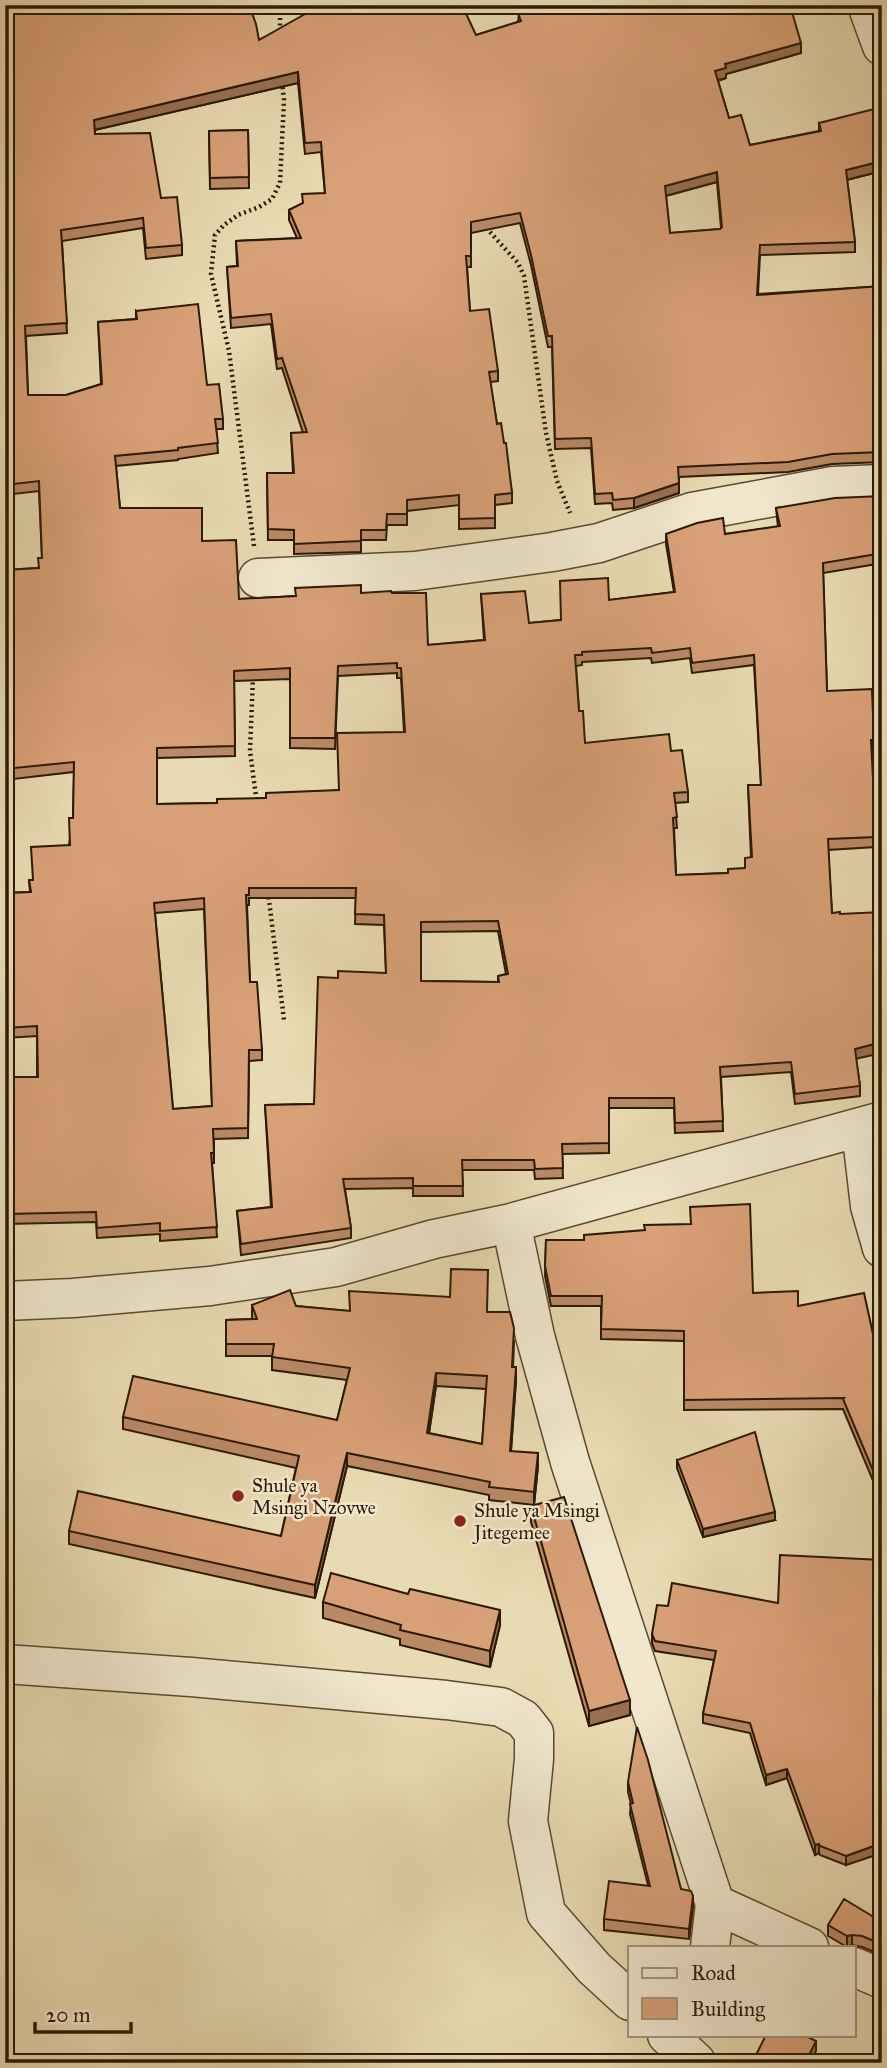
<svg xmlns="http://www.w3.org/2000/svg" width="887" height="2068" font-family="'IM FELL Great Primer',serif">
  <rect width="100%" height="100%" fill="#e8dab2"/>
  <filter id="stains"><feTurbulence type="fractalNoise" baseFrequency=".00286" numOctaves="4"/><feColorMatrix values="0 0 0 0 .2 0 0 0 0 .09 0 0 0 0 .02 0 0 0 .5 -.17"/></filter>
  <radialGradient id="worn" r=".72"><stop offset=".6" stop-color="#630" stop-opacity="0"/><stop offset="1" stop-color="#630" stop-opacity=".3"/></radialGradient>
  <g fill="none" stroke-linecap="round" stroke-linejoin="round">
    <g stroke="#5b4930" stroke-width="41">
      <path id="minor" d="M867,5l15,41
        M258,578l157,-7 137,-19 47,-9 93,-31 141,-26 49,-2
        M861,1129l9,77 12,42
        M511,1223l24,113 35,126 145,442 -5,43
        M5,1301l68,-3 137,-12 126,-19 98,-28 77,-16 371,-102
        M5,1664l186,13 255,23 55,7 22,12 11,14v26l-6,62 18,92 48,55 36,33
        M715,1904l94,43
        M854,1967l28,12
        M667,2035l29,27"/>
    </g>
    <path stroke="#2c1905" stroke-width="4.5" stroke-dasharray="2 3.5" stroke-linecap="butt" d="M280,31v-26
      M490,232l28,31 6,13 22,157 11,48 13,32
      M254,546l-25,-195 -18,-77 4,-39 9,-10 14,-10 21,-8 13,-8 8,-16 4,-83 -2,-18
      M253,677l-3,74 7,53
      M268,892l16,128"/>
    <use href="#minor" stroke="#f0e7cd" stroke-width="38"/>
  </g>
  <path fill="#ba8a66" stroke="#2c1905" stroke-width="2" fill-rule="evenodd" d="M5,5l254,35 71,-34 146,29 42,-13 1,-9 -4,-8h275l11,48 -75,21v4l-8,3 11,37 21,27 69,-14v-8l56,28 3,21 -31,8 8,62v10l-95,3 -2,39 124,-8v176l-50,2 -44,8 -109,5v16l-45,15 -21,2 -1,-7 -17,1 -4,-56 -36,1 -3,-102h-4l-17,-82 -11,-42 -49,10v34h-4l3,44 28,60v10l-8,1 7,42 7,19 8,50v10l-17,2v23l-36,1v-24l-52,6v14h-20l-1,15h-25v12l-67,2v-14h-26l-1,-67h26l-2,-40h12l-21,-65 -5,1 -6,-45 -40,4 -4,-61 10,-1 -1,-25 61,-3 -8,-18v-10l36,-17 -4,-41 -16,2 -7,-71 -203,47v4l66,64 21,47v10l-36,4 -3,-31 -81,13 5,92 -41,3 2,59h38l35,-11 -3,-62 38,-3v-8l71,74 16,34v10h-7l2,24 -40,6v1l-62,6 4,42 82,33 37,58 122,-6h31l36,52 56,-5 -3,-46 48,29 32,-3 48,-20 65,-8 -8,-48v-10h59l53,-7 -2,-19 106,-12v195h-3l-2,-127 -54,9 4,118 47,49v10h-2l4,97 -48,3 4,63 24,146 4,27v10l-65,8 -4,-32 -70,5 2,54 -48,2 -1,-25h-65v45l-47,1 1,24 -28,1 -1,-9h-72l1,26h-50v-8l-68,1 6,39v10l-110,17 -4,-44 34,-4 -6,-102 49,-1 24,-126 48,-5 -2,-48 -29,-1 1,-26h-107v7h-2l3,77 12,68v10l-13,1 -1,77 -34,1v24h-2l5,74 -57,4v-7l-63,4 -1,-16 -90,2 -1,-147h32v-41l-32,2v-145l25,-1 -1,-12h3l37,-35 4,-27 1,-46 -69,8v-210l33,-2 4,-10 -3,-67 -34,4zM717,182l4,46 -1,1 -50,4 -4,-37zM651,658l1,5 38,-5 2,15 62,-8 7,120h-13l3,73 -6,10 -17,5 -52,2 -2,-47h3l-2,-25 13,-1v-10l-17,-41 -86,-8 -6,-32 -3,-45 6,-1v-3zM397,673v5h4l3,54 -65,58 -122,13 -60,1v-46l78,-2 -1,-75 56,-2v69l45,1 3,-73zM204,909l8,197 -39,3 -18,-196zM498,931l8,43 -8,2v6l-77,-1v-49z
    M248,130l1,58 -39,1 -1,-58z
    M546,1240l207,53 45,13 84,69v127l-39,-93 -159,1v-69l-83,-2v-33h-50l-6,-30z
    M252,1305l44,1 53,5 139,1 26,29 -1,26 3,13 -5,71 27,15 -4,39 -45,-5v-5l-142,-29 -32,132 -246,-54v-13l212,5 15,-68 -173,-39v-12l214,3 10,-40 -75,-10v-14h-46v-36l26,-1zM436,1386l50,3 -4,55 -53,-11z
    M677,1460l98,60 -72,17 -26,-69z
    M531,1506l99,209 -41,11 -58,-204z
    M882,1560l-36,305 -26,-10 -1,-2 -4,2 -28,-77 -21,7 -16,-52 -47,-10v-9l11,-54 -59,-9 -3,-8v-9l16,-28 110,-3z
    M323,1602l177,23 -10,42 -90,-22v-6l-77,-21z
    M628,1782l53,107 12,17 -4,33 -85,-9v-11l44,-34 -18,-71 1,-10 -3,-12z
    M882,1922v18l-8,12 -12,-5 -10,-2 -5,2 -19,-11v-11z"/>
  <path fill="#977053" stroke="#2c1905" stroke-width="2" d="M801,43v10l-75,21v4l-11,3v-10l10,-7z
    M298,72v11l-204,47v-10z
    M882,140v10l-9,2v-10z
    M878,162v10l-32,8v-10z
    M717,172v10l-52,14v-10z
    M679,483v10l-45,15v-10z
    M882,1042v11l-27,6v-10z
    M516,1367v13l-6,84v-13z
    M436,1373v13l-9,60v-13z
    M347,1453v13l-32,132v-13z
    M538,1453v13l-4,39v-13z
    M775,1512v8l-72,17v-8z
    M500,1610v15l-10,42v-16z
    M630,1700v15l-41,11v-15z
    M787,1769v9l-21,7v-10z
    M882,1843v10l-36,12v-9z
    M819,1844v9l-4,2v-10z
    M693,1896v10l-4,33v-10z
    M882,1929v11l-8,12v-11z
    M852,1935v10l-5,2v-11z
    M816,2041v10l-6,12h-5z"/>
  <path fill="#d8a077" stroke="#2c1905" stroke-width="2" fill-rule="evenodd" d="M5,5h244l7,19 3,16 62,-35h141l14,30 45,-14 -3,-8 5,-1 -3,-7h270l11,38 -76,21 1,4 -11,3 14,47 12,-3 9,30 71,-14 -2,-8 63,-16v33l-9,2 5,20 -32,8 9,72 -95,3 -3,50 125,-9v166l-50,2 -44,8 -110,5 1,16 -45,15 -21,2 -1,-7 -17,1 -4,-56 -36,1 -3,-103h-4l-17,-81 -11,-42 -49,9v34h-5l4,55 19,-2 9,62 -9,1 8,52 4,-1 3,20h2l6,50 -17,2v23l-36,1v-24l-52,5v14h-20l-1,16h-25v11l-67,3v-14l-26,-1 -1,-56h27l-3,-40 16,-1 -25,-74 -5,1 -6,-45 -40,4 -4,-51 11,-1 -2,-25 65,-3 -12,-28 14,-7 -1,-9 23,-1 -4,-51 -16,1 -7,-71 -204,48 1,14 55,-1 11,65 16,-1 5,48 -36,3 -3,-30 -82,12 6,93 -42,3 3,69h38l36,-11 -4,-62 39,-3 -1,-8 62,-7 9,81 12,-1 4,35h-8l3,24 -40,5v2l-63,6 5,52h82v33l34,-1 3,59 57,-3 -1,-8 66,-3v8l30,-2 1,2h34l2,52 57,-5 -4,-46 44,-3 4,32 32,-3 -1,-39 48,-3 1,22 66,-8 -9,-58 31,-11 26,-5 2,16 55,-8 -4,-18 59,-10 47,-2v185h-3l-2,-127 -54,9 4,128 45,-2 2,51h-3l5,97 -48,2 4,74 8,-1v2l42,-2v130l-27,7 5,37 -65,8 -4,-32 -71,5 3,54 -48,2 -1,-25h-65v45l-47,1 1,24 -28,1 -1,-9h-72l1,26h-50v-8l-70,1 8,49 -110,16 -4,-33 35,-4 -7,-102 49,-1 4,-127 20,1v-7l48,2 -2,-58 -29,-1 1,-26h-107v7h-3l4,87h7l5,68h-13l-1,78 -35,1 1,24h-3l6,74 -57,4v-8l-63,5 -1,-16 -90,2 -1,11v-148h33l-1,-51 -32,2v-135l26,-1 -2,-12h4l-2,-33 39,-2 -1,-27h4l1,-56 -69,7v-199l34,-2 -1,-10h4l-3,-77 -34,4zM717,172l5,55 -2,2 -50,4 -5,-47zM651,648l1,5 38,-5 2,15 62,-8 7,130h-13l4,72 -7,1v10l-17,1v4l-52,2 -3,-57 4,-1 -3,-24 14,-1 -6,-42 -11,1 -2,-17 -84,9 -2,-32h-4l-4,-56h7v-3zM397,663v5h4l4,64 -68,1 2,57 -73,3v5l-49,1v4l-60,1v-56l78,-2 -1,-75 56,-3v70h45l3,-72zM204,898l8,208 -39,3 -19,-206zM498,921l10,53 -10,2 1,6 -78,-1v-59z
    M248,130l1,47 -39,1 -1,-47z
    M750,1204l3,89 45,-2v15l66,-13 18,82v23h-3l3,6v88l-39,-93 1,-1 -160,2v-69l-83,-2 1,-33h-51l-6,-30 1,-26h38v-5l61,-5 -1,-5 47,-1 -1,-17z
    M451,1269l37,1 -1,42h23l4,16 -2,39h4l-6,84 28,2 -4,39 -45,-5 1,-5 -143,-29 -32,132 -246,-54 9,-40 203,45 18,-80 -176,-39 10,-41 204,44 13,-52 -78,-11 2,-13h-48v-24l31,-1 -5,-14 38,-15 6,16 54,5 -1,-20 101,6zM436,1373l51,3 -5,68 -55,-11z
    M755,1432l20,80 -72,17 -26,-69z
    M564,1497l66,203 -41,11 -58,-205z
    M780,1555l102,5v283l-36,13 -26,-10 -1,-2 -4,1 -28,-76 -21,6 -16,-52 -47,-9 13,-63 -61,-10 -3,-7 5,-29 11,1 4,-23 106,20z
    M331,1573l77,21 2,-5 90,21 -10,41 -90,-21 1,-5 -78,-23z
    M637,1727l11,33 33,129 10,2 2,5 -4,33 -85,-10 5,-38 41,5 -20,-82 3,-1 -5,-21z
    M844,1899l38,23v7l-8,12 -12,-5 -10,-1 -5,1 -19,-11z
    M766,2035h38l12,6 -11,22h-53z"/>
  <g fill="#8f2418" stroke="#f0e7cd" stroke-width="2.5">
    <circle cx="238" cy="1496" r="7"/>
    <circle cx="460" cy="1521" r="7"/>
  </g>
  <g text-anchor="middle" stroke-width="5" stroke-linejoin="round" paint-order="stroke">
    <g font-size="19" fill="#2c1905" stroke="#f0e7cd" text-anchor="start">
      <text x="252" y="1492">Shule ya<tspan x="252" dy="22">Msingi Nzovwe</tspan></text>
      <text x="474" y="1517">Shule ya Msingi<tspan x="474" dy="22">Jitegemee</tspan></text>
    </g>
  </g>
  <rect width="887" height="2068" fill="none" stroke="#e8dab2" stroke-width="28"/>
  <rect x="7" y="7" width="873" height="2054" fill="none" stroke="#2c1905" stroke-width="3.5"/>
  <rect x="14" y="14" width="859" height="2040" fill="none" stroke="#2c1905" stroke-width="2"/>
  <rect x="628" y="1946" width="228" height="91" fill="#f0e7cd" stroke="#a2957d" stroke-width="2"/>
  <rect x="642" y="1968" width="35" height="10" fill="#f0e7cd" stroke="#a2957d" stroke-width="2"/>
  <text x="691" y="1980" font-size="21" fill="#2c1905">Road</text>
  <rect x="642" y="1998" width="35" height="21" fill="#d8a077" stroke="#a2957d" stroke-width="2"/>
  <text x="691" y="2016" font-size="21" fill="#2c1905">Building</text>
  <path d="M35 2022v10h96v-10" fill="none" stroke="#2c1905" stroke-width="3.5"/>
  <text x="46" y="2022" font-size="21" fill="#2c1905" stroke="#f0e7cd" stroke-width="5" paint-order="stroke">20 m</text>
  <rect width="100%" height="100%" filter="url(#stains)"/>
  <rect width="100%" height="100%" fill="url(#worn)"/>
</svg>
